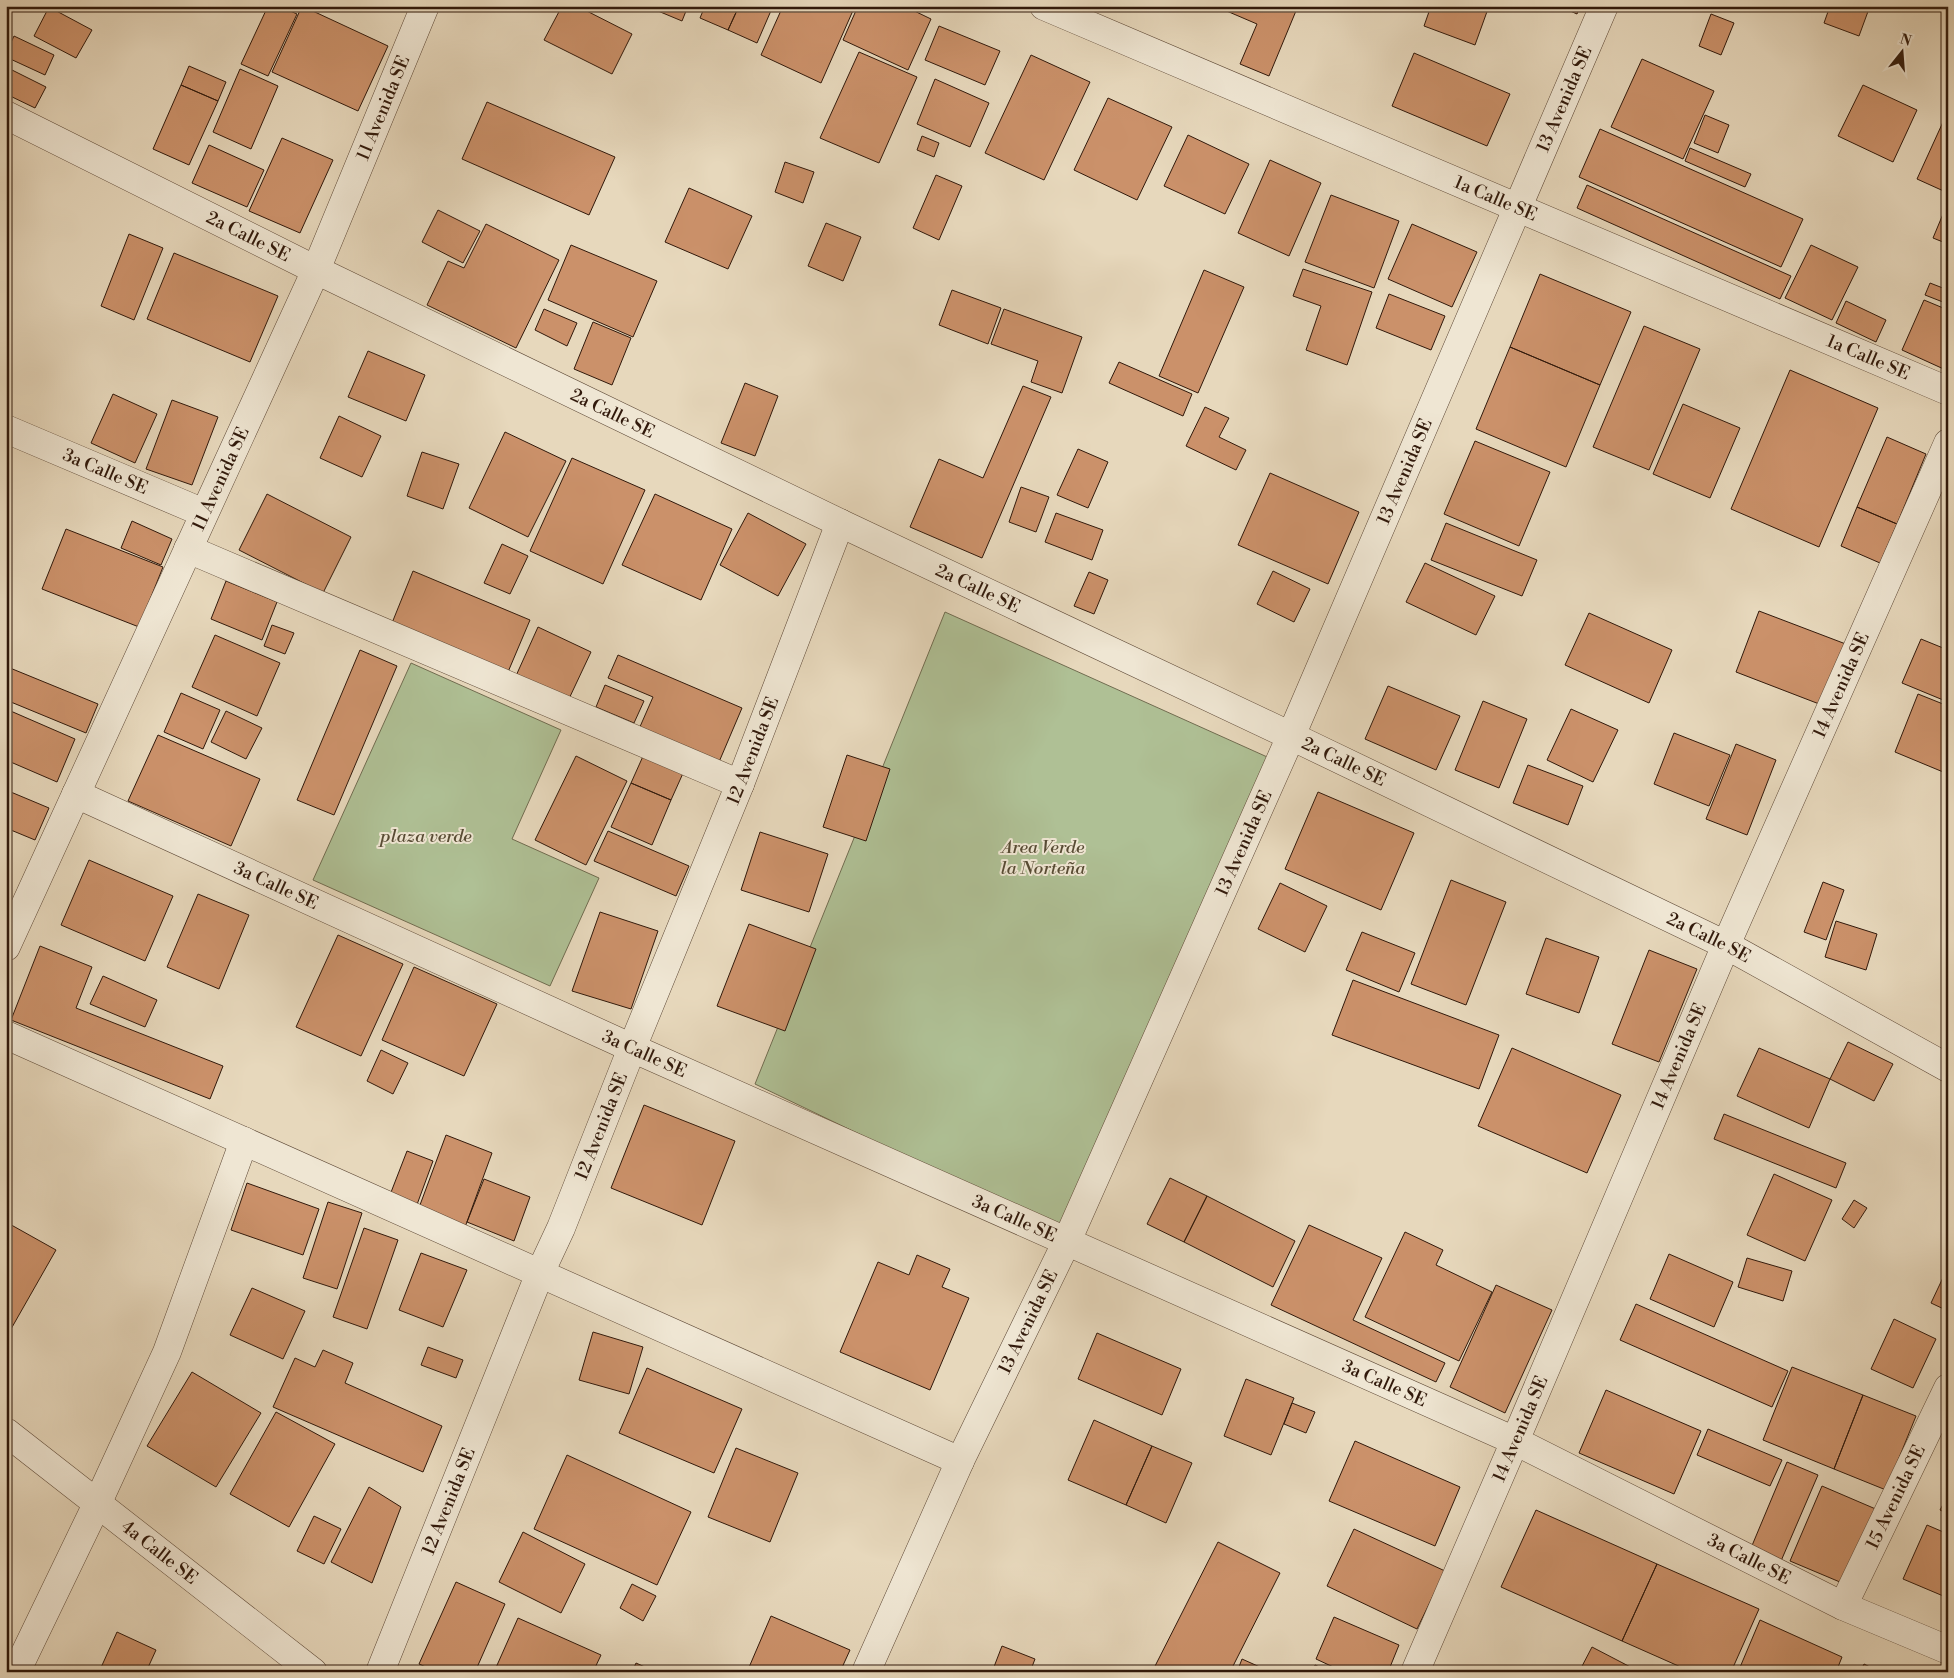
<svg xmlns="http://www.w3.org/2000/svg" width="1954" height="1678" font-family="'Libre Bodoni',serif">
  <rect width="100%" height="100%" fill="#e7d8bc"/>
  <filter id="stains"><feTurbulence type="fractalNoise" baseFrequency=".004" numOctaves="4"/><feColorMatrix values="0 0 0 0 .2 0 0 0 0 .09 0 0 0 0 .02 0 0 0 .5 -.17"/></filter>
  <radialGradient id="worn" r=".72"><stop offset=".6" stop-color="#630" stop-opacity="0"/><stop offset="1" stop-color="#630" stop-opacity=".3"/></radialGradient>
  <path fill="#afc095" stroke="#706c50" d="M945,612l340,153 -212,472 -318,-153z
    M411,663l150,67 -49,109 87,39 -49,108 -237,-106z"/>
  <path fill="#cb916a" stroke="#31190b" d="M268,6h11l18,8 -29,62 -27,-12z
    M302,6l86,40 -30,65 -86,-39z
    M562,6h15l55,28 -20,40 -68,-34z
    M646,6h42l-6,15z
    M705,6h34l-11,24 -28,-12z
    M739,6h34l-16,37 -29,-13z
    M783,6h72l-34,77 -60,-28z
    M858,6h46l27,13 -23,51 -65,-30z
    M1215,6h83l-29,70 -29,-12 17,-40z
    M1431,6h58l-14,39 -51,-19z
    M1559,6h21l-3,8z
    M1830,6h40l-11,30 -35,-13z
    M49,7l43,23 -16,28 -42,-22z
    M1711,14l23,9 -13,32 -22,-9z
    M939,26l61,25 -15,34 -60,-25z
    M14,36l40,19 -9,20 -39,-18v-4z
    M859,52l58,25 -38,86 -59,-25z
    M1414,53l96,41 -23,52 -95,-40z
    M1031,55l59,27 -46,98 -59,-27z
    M1642,59l72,32 -31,68 -72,-32z
    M189,66l37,16 -8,19 -37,-16z
    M6,67l40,20 -11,21 -29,-14z
    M240,69l38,17 -27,63 -38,-17z
    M935,79l54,24 -19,44 -53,-23z
    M181,85l37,16 -29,64 -36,-16z
    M1863,85l54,25 -24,52 -55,-26z
    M1108,98l64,29 -35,73 -63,-30z
    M487,102l128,55 -26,58 -127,-56z
    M1948,111v82l-31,-14z
    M1705,115l24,10 -11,28 -24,-10z
    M1600,129l203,90 -22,48 -202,-90z
    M1188,135l61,29 -24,50 -61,-28z
    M922,136l17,7 -5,14 -17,-7z
    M282,138l51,22 -33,73 -51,-22z
    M209,145l55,25 -17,37 -55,-24z
    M1690,148l61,26 -6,13 -60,-26z
    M1270,160l51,23 -32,73 -51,-23z
    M785,162l29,10 -11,31 -28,-11z
    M936,175l26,11 -23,54 -26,-12z
    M1587,185l204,91 -11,23 -203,-91z
    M689,188l63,28 -24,53 -63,-27z
    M1331,195l68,26 -25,67 -69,-26z
    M1948,202v42l-15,-6z
    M438,210l42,21 -17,32 -41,-21z
    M826,223l35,14 -18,44 -35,-15z
    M486,224l73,36 -43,88 -89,-43 21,-44 16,7z
    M1412,224l65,28 -25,55 -64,-28z
    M129,234l34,14 -29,72 -33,-14z
    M571,245l86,36 -24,56 -85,-37z
    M1811,245l47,22 -26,53 -47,-22z
    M174,253l104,43 -28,66 -103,-43z
    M1303,269l69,23 -25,73 -41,-15 15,-44 -28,-10z
    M1204,270l40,17 -46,106 -39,-17z
    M1540,274l91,38 -31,73 -90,-38z
    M1930,283l18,7v14l-23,-9z
    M952,290l49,18 -13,36 -49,-19z
    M1389,294l56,22 -14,34 -55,-22z
    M1924,300l24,10v61l-46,-21z
    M1846,301l40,19 -10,22 -40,-19z
    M544,309l33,14 -10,23 -32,-16z
    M1004,309l78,28 -20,56 -31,-11 7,-21 -47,-17z
    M593,322l38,16 -19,47 -38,-16z
    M1644,326l56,23 -51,121 -56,-23z
    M1510,347l90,38 -34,82 -90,-38z
    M368,351l57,24 -19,46 -58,-24z
    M1119,362l73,32 -9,22 -74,-33z
    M1790,370l88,38 -59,139 -88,-38z
    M745,383l33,13 -23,60 -34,-13z
    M1023,386l28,11 -69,161 -72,-31 29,-68 44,19z
    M113,394l44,20 -22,49 -44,-20z
    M172,400l46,17 -26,68 -46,-16z
    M1683,404l57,24 -30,70 -57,-24z
    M1205,407l24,11 -10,19 27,13 -10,20 -50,-24z
    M339,416l42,20 -19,41 -42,-19z
    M505,432l61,29 -38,76 -59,-29z
    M1887,437l39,17 -29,70 -40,-17z
    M1475,441l75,31 -31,74 -75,-32z
    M1078,449l30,13 -20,46 -31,-13z
    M422,452l37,12 -16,45 -36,-13z
    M572,458l73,32 -42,94 -73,-33z
    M1270,473l89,39 -31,72 -90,-39z
    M1021,487l28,10 -13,35 -27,-10z
    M267,494l84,43 -28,56 -84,-43z
    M655,494l77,35 -31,71 -79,-35z
    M1857,507l40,17 -17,39 -39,-17z
    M748,513l58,31 -28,52 -58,-31z
    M1056,513l47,17 -11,30 -47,-18z
    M132,521l40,18 -11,26 -40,-17z
    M1446,523l91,37 -15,36 -91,-36z
    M66,529l97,38 -24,60 -97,-38z
    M502,544l26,12 -18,38 -26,-11z
    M1425,563l70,33 -19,39 -70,-33z
    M413,571l117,49 -22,52 -116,-49z
    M1273,571l37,18 -16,33 -37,-18z
    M1089,572l19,8 -14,34 -20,-8z
    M226,581l51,21 -15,38 -51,-21z
    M1759,611l92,35 -24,61 -91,-35z
    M1589,613l83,37 -23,53 -84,-38z
    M272,625l22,8 -9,21 -21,-8z
    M538,627l53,25 -24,51 -52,-25z
    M215,635l65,28 -23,53 -65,-29z
    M1921,639l27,11v52l-46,-19z
    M360,650l37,16 -63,149 -37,-15z
    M618,655l124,53 -23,54 -80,-33 14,-32 -45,-19z
    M10,668l88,36 -12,29 -80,-33v-24z
    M605,685l39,16 -10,22 -38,-16z
    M1388,686l72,30 -24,54 -71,-31z
    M181,693l39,17 -17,39 -39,-17z
    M1918,694l30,12v68l-53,-22z
    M1483,701l44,18 -28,69 -44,-18z
    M6,709l69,30 -18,43 -51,-22z
    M1571,709l47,21 -25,52 -46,-22z
    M226,711l36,17 -16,31 -35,-17z
    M1674,733l56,22 -21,51 -55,-22z
    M158,735l102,44 -29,67 -103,-45z
    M1736,744l40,16 -29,75 -41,-16z
    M644,754l40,17 -13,29 -40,-17z
    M847,755l43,14 -24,72 -43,-14z
    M576,756l51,25 -41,84 -51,-25z
    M1528,765l55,21 -15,39 -55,-22z
    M631,783l40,17 -19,45 -41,-18z
    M6,790l43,18 -14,32 -29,-12z
    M1318,792l96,41 -33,77 -96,-41z
    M608,831l81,35 -13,30 -82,-35z
    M760,832l68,22 -19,58 -68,-22z
    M89,860l84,36 -28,65 -84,-36z
    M1451,880l55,22 -40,103 -55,-21z
    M1823,882l21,8 -18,50 -22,-8z
    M1280,883l47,23 -22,46 -47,-23z
    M198,894l51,21 -30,74 -52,-22z
    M600,912l58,19 -27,78 -59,-18z
    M1836,921l41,13 -11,36 -41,-13z
    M749,924l67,25 -31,82 -68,-25z
    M1362,932l53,21 -16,39 -53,-22z
    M338,935l65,29 -42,92 -65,-29z
    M1546,938l53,19 -20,56 -53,-19z
    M40,946l52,21 -16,41 147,58 -13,33 -199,-79z
    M1649,950l48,19 -38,93 -47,-18z
    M414,967l83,37 -33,72 -82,-36z
    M103,976l54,24 -12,27 -55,-23z
    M1353,980l146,55 -20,54 -147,-54z
    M1848,1042l45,22 -19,37 -44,-22z
    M1512,1048l109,47 -34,78 -109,-47z
    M1759,1048l71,31 -21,49 -72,-32z
    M381,1050l27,13 -15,31 -26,-13z
    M644,1105l91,36 -33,84 -91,-37z
    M1724,1114l122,49 -10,25 -122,-49z
    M446,1135l46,18 -28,77 -47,-17z
    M407,1151l26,10 -18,49 -27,-10z
    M1774,1174l58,26 -27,61 -58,-26z
    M1170,1178l37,18 -23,46 -37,-18z
    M484,1179l46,18 -16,44 -47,-19z
    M247,1183l72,26 -16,46 -72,-25z
    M1207,1196l88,45 -22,46 -89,-45z
    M1854,1200l13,8 -13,20 -12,-9z
    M328,1202l34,11 -25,76 -34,-11z
    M6,1222l50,28 -45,79 -5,-3z
    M1309,1225l73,33 -29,62 92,43 -9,19 -165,-77z
    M364,1228l34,12 -31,89 -34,-12z
    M1405,1232l38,18 -7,15 56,27 -33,69 -94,-44z
    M421,1253l46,17 -24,57 -44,-17z
    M1669,1254l64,28 -19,45 -64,-28z
    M917,1255l33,14 -8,18 27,11 -39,92 -90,-38 38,-90 31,13z
    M1747,1258l45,13 -9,30 -45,-14z
    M1948,1267v44l-17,-8z
    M1496,1285l56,25 -47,103 -55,-26z
    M252,1288l53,23 -22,48 -53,-24z
    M1636,1304l152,67 -16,36 -152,-67z
    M1894,1319l42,20 -23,49 -42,-19z
    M593,1332l50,15 -14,47 -50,-14z
    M1097,1333l84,36 -19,46 -84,-36z
    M428,1347l35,13 -7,18 -35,-13z
    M323,1350l30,13 -8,20 97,43 -19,46 -150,-65 22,-49 20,9z
    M1792,1367l71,28 -29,74 -71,-29z
    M647,1368l95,41 -28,64 -95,-40z
    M192,1372l69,41 -45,74 -69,-41z
    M1246,1379l48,19 -23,57 -47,-19z
    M1606,1390l95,41 -27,63 -95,-41z
    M1863,1395l53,21 -30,74 -52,-21z
    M1292,1403l23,9 -9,21 -22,-9z
    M276,1412l59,32 -46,83 -59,-33z
    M1094,1420l58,26 -26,59 -58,-25z
    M1708,1429l74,31 -12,26 -73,-31z
    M1355,1441l105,46 -25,59 -106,-45z
    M1152,1446l40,17 -26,60 -40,-18z
    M736,1448l62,25 -28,69 -62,-25z
    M567,1455l124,57 -34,73 -123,-56z
    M1787,1462l31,13 -37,86 -30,-13z
    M1822,1486l56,24 -31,75 -57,-24z
    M369,1487l32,20 -29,76 -41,-21z
    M1948,1495v19l-8,-4z
    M1536,1510l121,54 -35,77 -121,-54z
    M314,1516l27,13 -17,35 -27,-13z
    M1927,1525l21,9v64l-45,-19z
    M1354,1529l91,42 -28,58 -90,-43z
    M523,1532l62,32 -24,49 -62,-31z
    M1218,1542l62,31 -50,99h-78z
    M1657,1564l102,45 -28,63h-39l-70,-31z
    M456,1582l49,22 -30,68h-38l-18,-8z
    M632,1584l24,12 -13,25 -23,-13z
    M771,1616l79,34 -10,22h-93z
    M1334,1617l65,28 -11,27h-44l-28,-13z
    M518,1618l83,37 -8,17h-99z
    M1760,1620l82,37 -6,15h-98z
    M117,1632l39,18 -10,22h-47z
    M1002,1646l33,13 -5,13h-38z
    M1592,1647l48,25h-61z
    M1242,1659l29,13h-34z
    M636,1663l20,9h-24z
    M1864,1664l16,8h-20z
    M1315,1665l15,7h-18z"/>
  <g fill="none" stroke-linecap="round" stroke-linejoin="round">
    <g stroke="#5e4937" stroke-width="29">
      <g id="minor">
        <path id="s1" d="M1044,6l904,385"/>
        <path id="s2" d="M6,115l310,155 524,253 451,213 435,209 222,123"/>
        <path id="s3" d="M6,429l198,84"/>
        <path d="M188,549l552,235"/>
        <path id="s4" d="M76,794l556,254 883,393 328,165 105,44"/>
        <path id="s5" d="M6,947l310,-677 109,-264"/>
        <path d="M6,1035l954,426"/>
        <path id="s6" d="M6,1432l307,240"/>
        <path id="s7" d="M1843,1606l105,-218"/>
        <path d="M16,1672l82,-170 69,-150 77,-211"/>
        <path id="s8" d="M380,1672l160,-399 21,-45 71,-180 108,-264 100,-261"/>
        <path id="s9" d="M866,1672l94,-211 107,-220 224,-505 313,-730"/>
        <path id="s10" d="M1415,1672l100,-231 211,-496 222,-502"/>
      </g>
    </g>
    <use href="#minor" stroke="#efe6d3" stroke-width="28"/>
  </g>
  <g text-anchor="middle" stroke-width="4" stroke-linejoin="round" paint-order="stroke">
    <g font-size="18" fill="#31190b" stroke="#efe6d3">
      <text dy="6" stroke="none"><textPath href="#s9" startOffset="1721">13 Avenida SE</textPath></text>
      <text dy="6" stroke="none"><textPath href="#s5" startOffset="920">11 Avenida SE</textPath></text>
      <text dy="6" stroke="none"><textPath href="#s1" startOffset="491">1a Calle SE</textPath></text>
      <text dy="6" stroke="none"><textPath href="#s2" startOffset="271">2a Calle SE</textPath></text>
      <text dy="6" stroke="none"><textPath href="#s1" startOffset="896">1a Calle SE</textPath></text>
      <text dy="6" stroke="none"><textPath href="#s2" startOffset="676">2a Calle SE</textPath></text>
      <text dy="6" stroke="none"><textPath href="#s3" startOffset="108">3a Calle SE</textPath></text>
      <text dy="6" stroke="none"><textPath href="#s9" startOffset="1316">13 Avenida SE</textPath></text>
      <text dy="6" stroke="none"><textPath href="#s5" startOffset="515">11 Avenida SE</textPath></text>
      <text dy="6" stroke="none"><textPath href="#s2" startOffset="1081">2a Calle SE</textPath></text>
      <text dy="6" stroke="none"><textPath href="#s10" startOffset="1075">14 Avenida SE</textPath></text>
      <text dy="6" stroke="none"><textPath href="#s8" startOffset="994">12 Avenida SE</textPath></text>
      <text dy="6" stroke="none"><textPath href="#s2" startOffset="1486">2a Calle SE</textPath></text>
      <text dy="6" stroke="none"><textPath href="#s9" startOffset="911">13 Avenida SE</textPath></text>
      <text dy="6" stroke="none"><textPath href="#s4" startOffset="220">3a Calle SE</textPath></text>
      <text dy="6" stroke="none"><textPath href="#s2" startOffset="1891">2a Calle SE</textPath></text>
      <text dy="6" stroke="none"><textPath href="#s4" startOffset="625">3a Calle SE</textPath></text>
      <text dy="6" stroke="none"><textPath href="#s10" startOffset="670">14 Avenida SE</textPath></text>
      <text dy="6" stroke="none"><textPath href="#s8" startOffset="589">12 Avenida SE</textPath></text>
      <text dy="6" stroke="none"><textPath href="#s4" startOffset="1030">3a Calle SE</textPath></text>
      <text dy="6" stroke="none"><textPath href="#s9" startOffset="386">13 Avenida SE</textPath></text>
      <text dy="6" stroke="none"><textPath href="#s4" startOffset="1435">3a Calle SE</textPath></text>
      <text dy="6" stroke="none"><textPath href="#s10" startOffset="265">14 Avenida SE</textPath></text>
      <text dy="6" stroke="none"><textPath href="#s7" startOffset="121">15 Avenida SE</textPath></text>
      <text dy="6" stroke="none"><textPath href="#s8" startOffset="184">12 Avenida SE</textPath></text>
      <text dy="6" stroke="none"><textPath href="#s6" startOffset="195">4a Calle SE</textPath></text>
      <text dy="6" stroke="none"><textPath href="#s4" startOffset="1840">3a Calle SE</textPath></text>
    </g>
    <g font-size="18" font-style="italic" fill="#574b34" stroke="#efe6d3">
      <text x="426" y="842">plaza verde</text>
      <text x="1043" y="853">Area Verde<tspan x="1043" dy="21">la Norteña</tspan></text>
    </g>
  </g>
  <rect width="1954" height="1678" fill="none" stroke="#e7d8bc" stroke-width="25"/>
  <rect x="8" y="8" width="1939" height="1663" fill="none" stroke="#31190b" stroke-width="2.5"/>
  <rect x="12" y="12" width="1929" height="1653" fill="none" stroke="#31190b"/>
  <g transform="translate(1902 52) rotate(17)" stroke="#efe6d3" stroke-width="4" paint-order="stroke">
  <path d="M0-4L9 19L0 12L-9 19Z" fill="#31190b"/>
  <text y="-8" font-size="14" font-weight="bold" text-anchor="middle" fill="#31190b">N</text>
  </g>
  <rect width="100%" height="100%" filter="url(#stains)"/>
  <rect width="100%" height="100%" fill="url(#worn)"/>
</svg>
